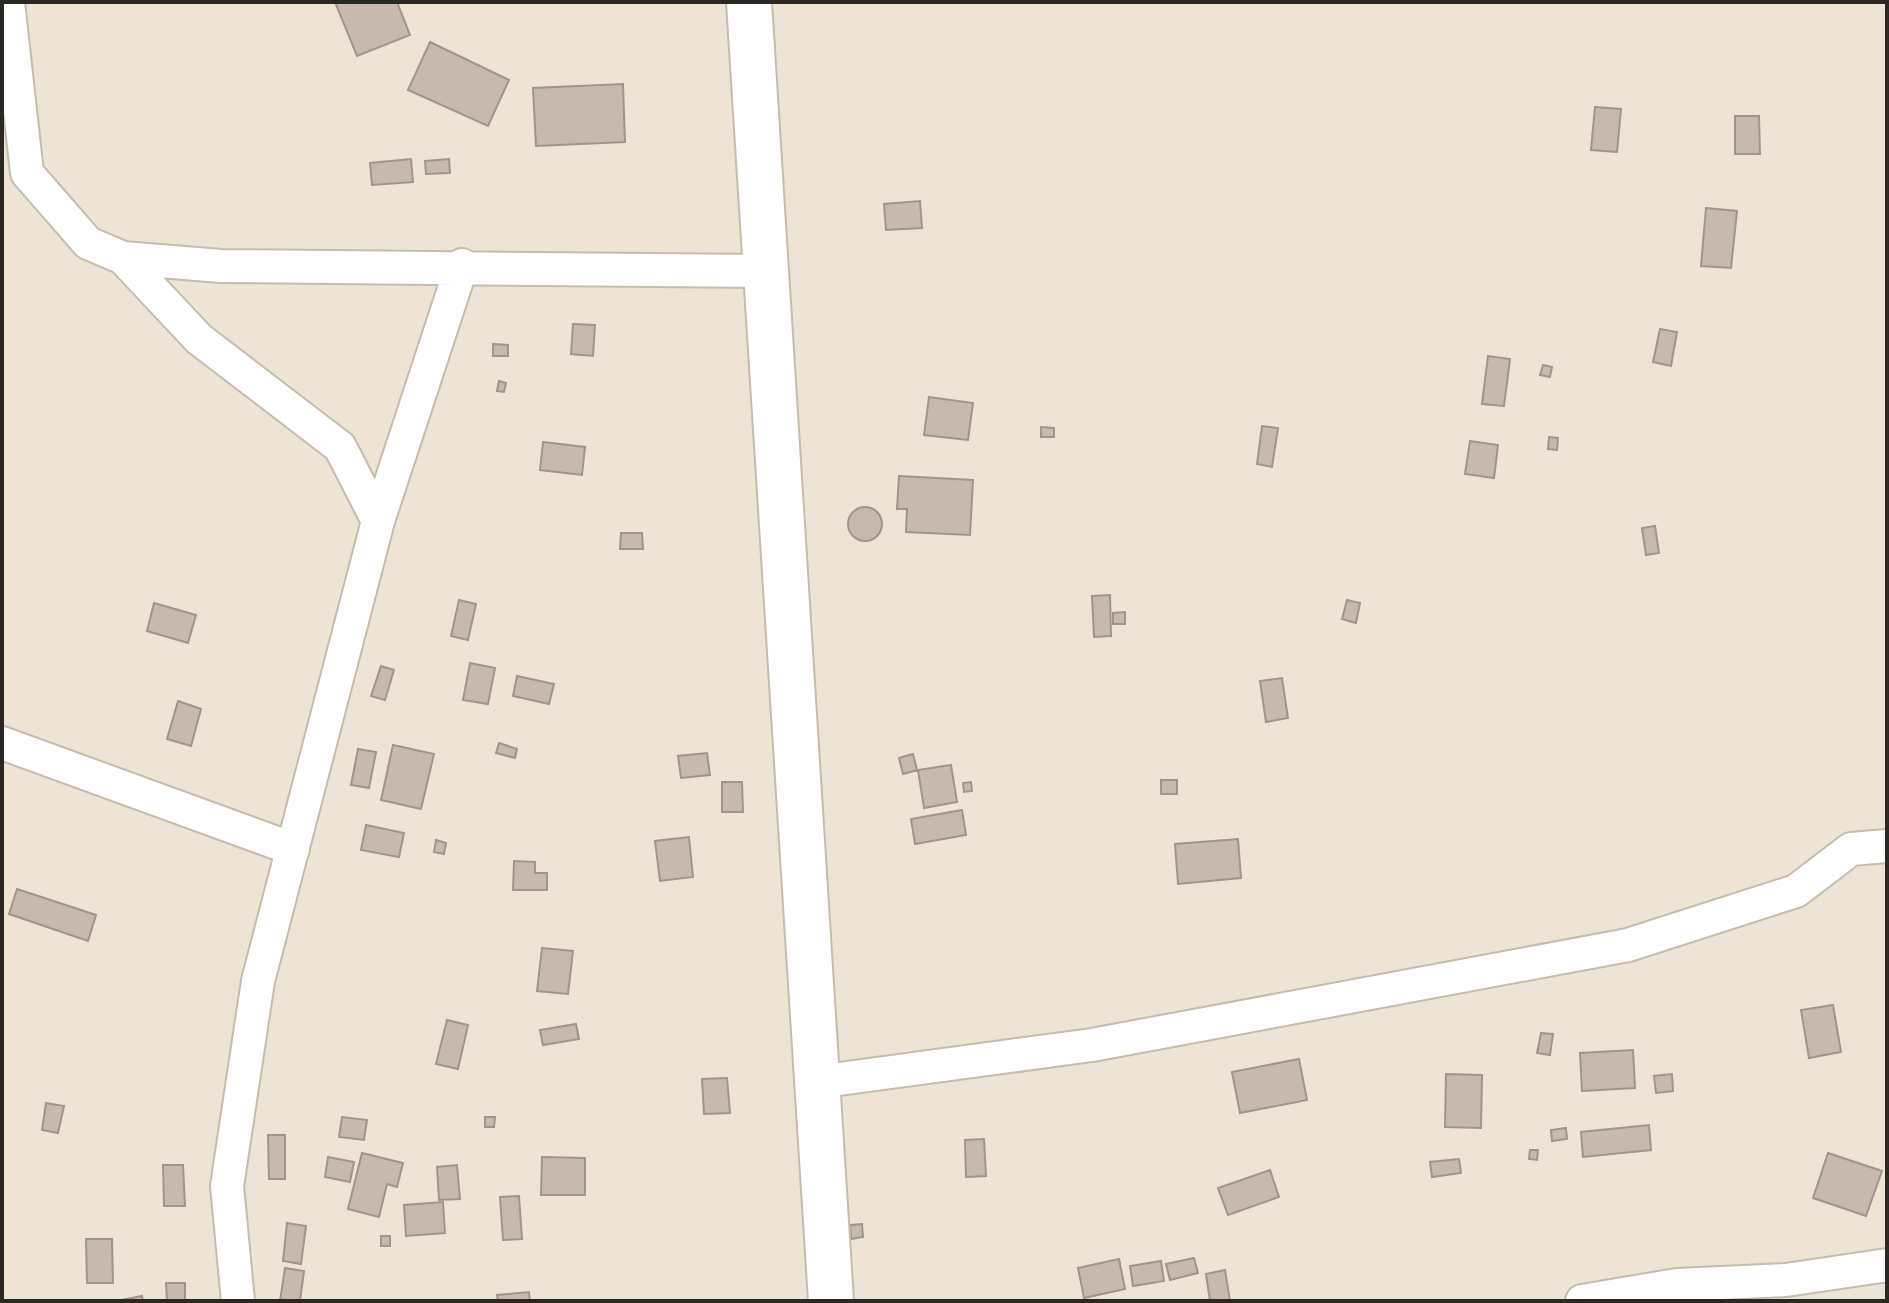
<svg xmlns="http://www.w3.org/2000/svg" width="1889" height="1303" font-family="Quicksand,sans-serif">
  <rect width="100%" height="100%" fill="#eee4d6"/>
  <path fill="#c8b9af" stroke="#a2948b" stroke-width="2" d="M335,2h62l13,33 -53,21z
    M430,42l79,38 -21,46 -80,-36z
    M623,84l2,58 -89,4 -3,-58z
    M1595,107l26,2 -4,43 -26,-2z
    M1735,116h24l1,38h-25z
    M411,159l2,23 -41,3 -2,-22z
    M449,159l1,14 -24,1 -1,-13z
    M920,201l2,27 -36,2 -2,-26z
    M1706,208l31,3 -6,57 -30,-2z
    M573,324l22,1 -2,31 -22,-2z
    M1660,329l17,3 -6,34 -18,-4z
    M493,344l15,1v11h-15z
    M1488,356l22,3 -6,47 -22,-2z
    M1543,365l9,2 -2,10 -10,-2z
    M499,381l7,2 -2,9 -7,-1z
    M929,397l44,6 -5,37 -44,-5z
    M1262,426l16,2 -6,39 -15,-3z
    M1041,427l13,1v9h-13z
    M1549,437l9,1 -1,12 -9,-1z
    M1470,441l28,4 -4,33 -29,-4z
    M543,442l42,5 -3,28 -42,-5z
    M899,476l74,4 -3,55 -64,-3 1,-23h-10z
    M848 524a17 17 0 1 1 34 0a17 17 0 1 1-34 0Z
    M1655,526l4,27 -13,2 -4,-27z
    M621,533h21l1,16h-23z
    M1110,595l1,41 -17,1 -2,-41z
    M459,600l17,4 -8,36 -17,-4z
    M1347,600l13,3 -4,20 -14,-4z
    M154,603l42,12 -8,28 -41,-12z
    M1125,612v12h-12v-11z
    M470,663l25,5 -7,36 -25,-4z
    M381,666l13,4 -9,30 -14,-4z
    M517,676l37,8 -5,20 -36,-8z
    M1282,678l6,40 -22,4 -6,-41z
    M178,701l23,8 -10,37 -24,-7z
    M499,743l18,6 -2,9 -19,-5z
    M393,745l41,9 -13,55 -40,-9z
    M358,749l18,3 -7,36 -18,-3z
    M707,753l3,22 -29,3 -3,-22z
    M913,754l4,16 -14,4 -4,-16z
    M951,765l6,37 -33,6 -6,-38z
    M1161,780h16v14h-16z
    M722,782h20l1,30h-21z
    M971,782l1,9 -8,1 -1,-9z
    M962,810l4,25 -51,9 -4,-25z
    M366,825l38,8 -5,24 -38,-7z
    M689,837l4,40 -33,4 -5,-40z
    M1238,839l3,39 -63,6 -3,-40z
    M436,840l10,3 -2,11 -10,-2z
    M514,861l21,1v11h12v17h-34z
    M17,889l79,26 -8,26 -79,-27z
    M542,948l31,3 -5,43 -31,-3z
    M1833,1005l8,47 -32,6 -8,-48z
    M447,1020l21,5 -10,44 -22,-5z
    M576,1024l3,15 -36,6 -3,-15z
    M1541,1033l12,1 -3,21 -13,-2z
    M1633,1050l2,38 -53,3 -2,-38z
    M1299,1059l8,41 -67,13 -8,-41z
    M1446,1074l36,1 -1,53 -36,-1z
    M1672,1074l1,17 -17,2 -2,-17z
    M727,1078l3,35 -26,1 -2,-35z
    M46,1103l18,3 -6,27 -16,-3z
    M342,1117l25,3 -3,20 -25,-3z
    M485,1117h10l-1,10h-9z
    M1649,1125l2,25 -68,7 -2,-25z
    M1566,1128l1,11 -15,2 -1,-11z
    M268,1135h17v44h-16z
    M984,1139l2,37 -20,1 -1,-37z
    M1530,1150h8l-1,10 -8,-1z
    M362,1153l41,10 -6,24 -10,-3 -8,33 -31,-8z
    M1828,1153l54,18 -16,45 -53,-18z
    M328,1157l26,5 -4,20 -25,-5z
    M542,1157l43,1v37h-44z
    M1459,1159l2,14 -29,4 -2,-15z
    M163,1165h20l2,41h-21z
    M457,1165l3,34 -21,1 -2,-33z
    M1270,1170l9,27 -51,18 -10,-27z
    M519,1196l3,43 -19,1 -3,-43z
    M443,1202l2,31 -39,3 -2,-31z
    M287,1223l19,3 -5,38 -18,-3z
    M862,1224l1,13 -12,2 -1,-14z
    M381,1236h9v10h-9z
    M86,1239h26l1,44h-26z
    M1194,1258l4,15 -28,7 -4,-16z
    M1119,1259l6,30 -41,9 -6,-30z
    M1161,1261l3,20 -31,5 -3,-20z
    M285,1268l19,3 -4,30h-20z
    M1225,1270l5,31h-20l-4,-27z
    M166,1283h19v18h-18z
    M529,1292l1,9h-32l-1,-6z
    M142,1296l1,5h-27z"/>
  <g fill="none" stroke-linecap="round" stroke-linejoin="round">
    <g stroke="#c5bcae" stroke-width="36">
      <path id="minor" d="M8,2l19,171 61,70 35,15 98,8 545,5
        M123,258l76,81 141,108 38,74
        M2,743l291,106
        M817,1082l275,-37 536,-100 168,-54 55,-42 36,-3
        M238,1301l-11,-115 31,-205 120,-460 84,-256
        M1582,1301l95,-16 109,-5 101,-15"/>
    </g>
    <g stroke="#c5bcae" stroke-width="48">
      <path id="secondary" d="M749,2l82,1299"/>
    </g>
    <use href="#minor" stroke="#fff" stroke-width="32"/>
    <use href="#secondary" stroke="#fff" stroke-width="44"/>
  </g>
  <rect width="1889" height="1303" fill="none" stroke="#2b2722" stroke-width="8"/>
</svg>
